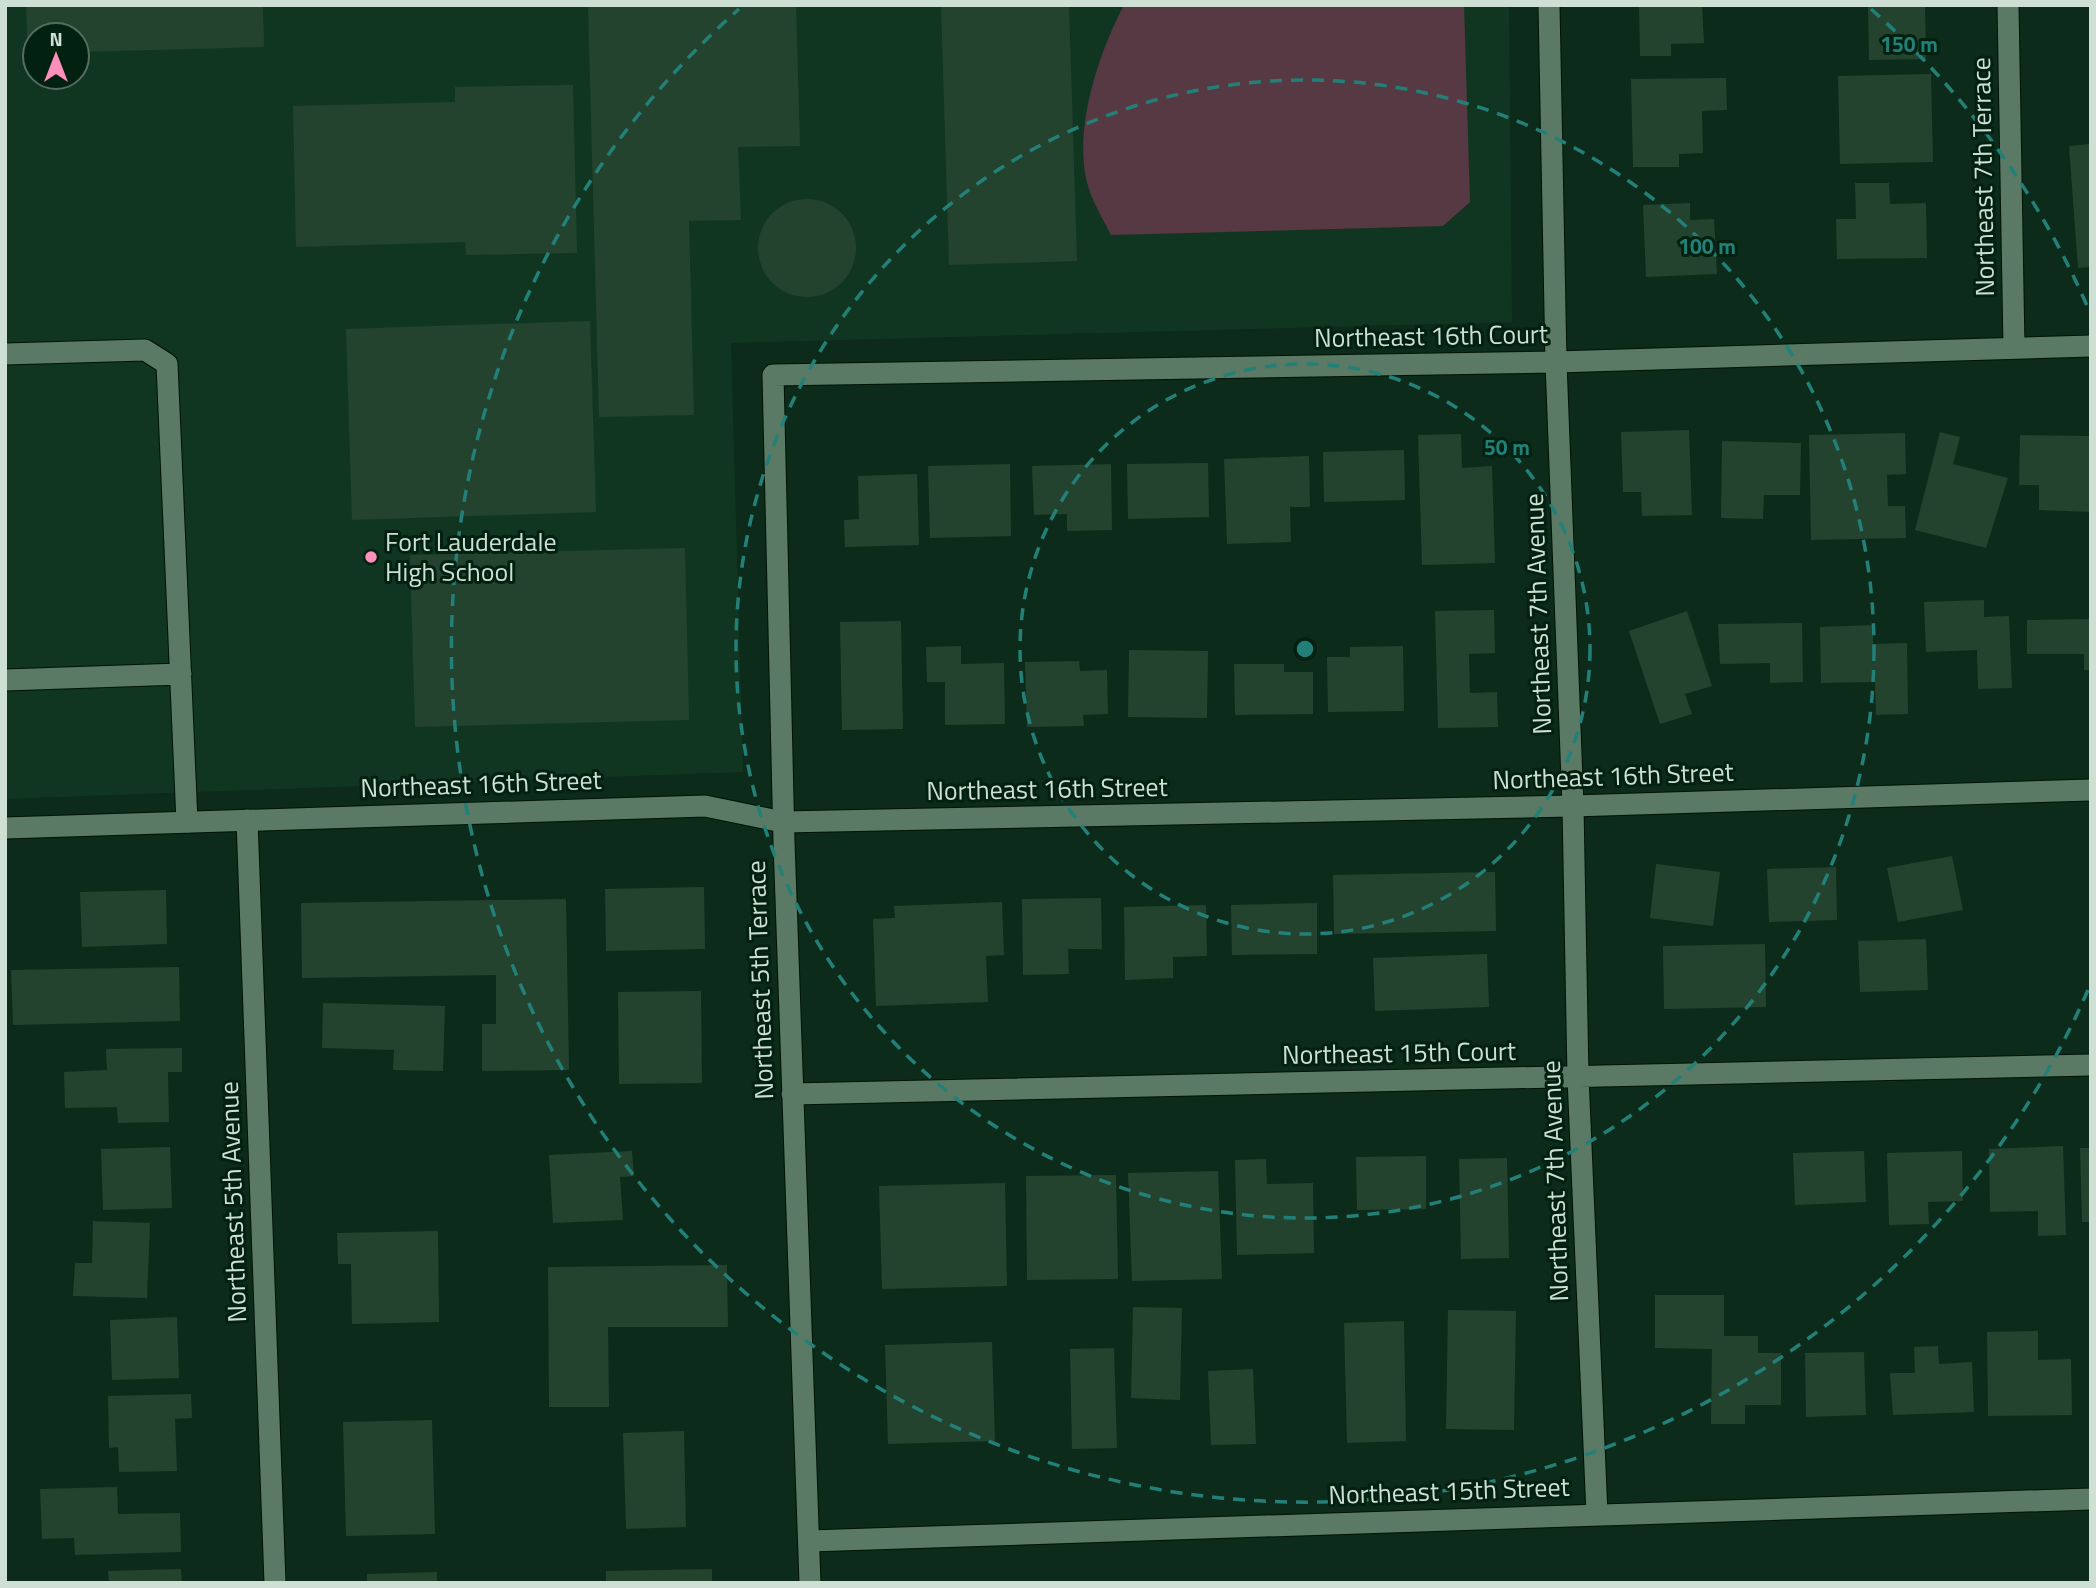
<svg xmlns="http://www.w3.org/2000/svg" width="2096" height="1588" font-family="'Titillium Web',sans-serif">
  <rect width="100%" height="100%" fill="#0d2b1a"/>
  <path fill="#103622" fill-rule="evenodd" d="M5,5h1504l3,317 -781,21 12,429 -738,27zM35,35h42v42h-42z"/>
  <path fill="#573944" d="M1124,5h340l6,197 -27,24 -332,9c-7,-14 -16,-29 -21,-43 -20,-55 8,-138 34,-187z"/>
  <path fill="#23432f" d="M26,5h237l1,42 -187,5v-17h-42v19h-7z
    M588,5h208l4,141 -62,1 3,73 -52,1 5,194 -95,2z
    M941,5h128l8,256 -128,4z
    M1639,5h63l2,38 -33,1v12h-31z
    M1868,5h57l1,54 -57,1z
    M1931,74l2,88 -93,2 -2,-88z
    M1726,78l1,32 -25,1 1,42 -24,1v13h-46l-2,-88z
    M573,85l4,168 -111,2 -1,-13 -169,5 -3,-141 162,-4v-15z
    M2091,144v123l-13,1 -9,-122z
    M1855,183h34l1,21 36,-1 1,55 -90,1 -1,-40h20z
    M758 248a49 49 0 1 1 98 0a49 49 0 1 1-98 0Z
    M1690,203v17l24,-1 3,55 -71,3 -3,-72z
    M590,321l6,191 -244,8 -6,-191z
    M1689,430l3,85 -50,1 -1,-24h-18l-2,-60z
    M1940,432l20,5 -7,27 55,14 -22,70 -71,-18z
    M1905,433l1,41 -19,1 1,31h17l1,32 -95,2 -2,-105z
    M1461,434l1,34 30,-2 3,97 -73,2 -4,-130z
    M2020,435l71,1v76l-52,-2v-25h-20z
    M1722,441l79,2 -1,52h-36l-1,24 -42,-1z
    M1404,450l1,50 -81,2 -1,-50z
    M1309,456l1,51h-20l1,35 -64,2 -3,-85z
    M1208,463l1,54 -81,2 -1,-55z
    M1010,464l1,72 -81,2 -2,-72z
    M1111,464l1,66 -45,1v-17l-33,1 -2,-49z
    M917,474l2,71 -74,2 -1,-27 15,-1 -1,-43z
    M685,548l4,172 -274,7 -5,-172z
    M1984,600v17l25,-1 3,72 -34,1 -1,-39 -51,2 -2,-50z
    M1494,610l1,43 -26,1 1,39 27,-1 1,35 -60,1 -3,-117z
    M1687,611l25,75 -27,8 7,20 -32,10 -31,-93z
    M2091,619v51h-7v-16h-57v-34z
    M901,621l2,108 -61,1 -2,-108z
    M1802,623l1,59 -33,1v-20l-50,1 -2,-40z
    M1873,625v19l34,-1 1,71 -32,1 -1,-33 -54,1 -1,-56z
    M961,646v18l43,-1 1,61 -60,1v-43h-18l-1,-35z
    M1403,646l1,65 -76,1 -1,-55h23v-10z
    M1129,650l79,1 -1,67 -79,-1z
    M1079,661l1,10 27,-1 1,44 -25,1 1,11 -57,1 -2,-65z
    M1234,664h50v8h29v42l-78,1z
    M1952,856l11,54 -65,12 -11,-54z
    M1656,864l64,8 -7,54 -63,-8z
    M1836,867l1,53 -68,2 -2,-53z
    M1495,872l1,59 -162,3 -1,-59z
    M704,887l1,62 -99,2 -1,-62z
    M166,890l1,54 -85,3 -2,-55z
    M1101,898l1,51h-34l1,25 -46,1 -1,-76z
    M566,899l3,171 -87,1v-47h14v-49l-194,3 -1,-75z
    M1002,902l2,53 -18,1 2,46 -112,4 -3,-87 22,-1 -1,-12z
    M1317,903v51l-85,1 -1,-50z
    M1206,905l1,51 -34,1v21l-48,2 -1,-73z
    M1926,939l2,51 -68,2 -2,-51z
    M1765,944l1,63 -102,2 -1,-63z
    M1487,954l2,53 -114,4 -2,-53z
    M179,967l1,54 -167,4 -2,-55z
    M701,991l1,92 -83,1 -1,-92z
    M323,1003l122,3 -2,65 -50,-1 1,-20 -72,-2z
    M182,1048v24h-14l1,50 -51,1 -1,-16 -52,1 -1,-36 43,-2 -1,-21z
    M2063,1146l3,89 -28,1v-25l-48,1 -1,-63z
    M170,1147l2,61 -69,2 -2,-61z
    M2080,1148h11v74h-9z
    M632,1151l2,25 -14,1 3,43 -70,3 -4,-68z
    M1864,1151l2,51 -71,3 -2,-52z
    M1962,1151l1,50 -35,1 1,22 -40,1 -2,-72z
    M1426,1156v53l-69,1 -1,-53z
    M1507,1158l2,100 -48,1 -2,-100z
    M1266,1159l1,25 46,-1 1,70 -77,2 -2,-95z
    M1218,1171l4,108 -90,2 -4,-108z
    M1116,1175l2,104 -91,1 -1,-104z
    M1005,1183l2,103 -125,3 -3,-103z
    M93,1221l57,2 -3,75 -74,-2 2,-33h17z
    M438,1231l1,91 -87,2 -1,-60h-13l-1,-31z
    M727,1265l1,62h-120l1,80h-60l-1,-140z
    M1655,1295h69v41h34v17h23v52h-36v19h-34l1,-75 -57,-1z
    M1133,1307l49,1 -2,92 -49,-2z
    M1448,1310l68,1 -2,119 -68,-1z
    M177,1317l2,61 -67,2 -2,-60z
    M1404,1321l2,120 -59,2 -3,-120z
    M2038,1331v29l33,-1 1,56 -84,1 -1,-84z
    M992,1342l3,99 -107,3 -3,-99z
    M1938,1346l1,18 33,-2 2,50 -81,3 -3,-42h25l-1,-26z
    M1114,1348l3,100 -45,1 -2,-100z
    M1864,1352l2,63 -60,2 -1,-64z
    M1253,1369l3,75 -45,1 -3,-74z
    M191,1394l1,24 -17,1 2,52 -58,1 -1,-25 -9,1 -1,-52z
    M432,1420l3,114 -89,2 -3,-114z
    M684,1431l2,96 -60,2 -3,-96z
    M117,1487l1,27 62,-1 1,39 -106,3 -1,-17 -32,1 -2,-50z
    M181,1569l1,14h-73l-1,-12z
    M712,1569v14h-106v-12z
    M437,1572v11h-70v-9z"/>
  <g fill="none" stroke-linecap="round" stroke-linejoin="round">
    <g stroke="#001305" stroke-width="23">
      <path id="service" d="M5,354l140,-4 22,14 20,458
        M5,680l176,-6"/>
    </g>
    <g stroke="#001305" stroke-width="23">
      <path id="minor" d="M1549,5l7,357 17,444 5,271 19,437
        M2008,5l6,343
        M247,820l28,763
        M792,1094l1299,-29
        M809,1541l1282,-42
        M810,1583l-26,-741 -11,-467 783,-13 535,-16"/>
    </g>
    <g stroke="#001305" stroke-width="23">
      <path id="tertiary" d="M5,828l700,-22 78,16 790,-16 518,-16"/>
    </g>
    <use href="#service" stroke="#5a7a65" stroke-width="21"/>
    <use href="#minor" stroke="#5a7a65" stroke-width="21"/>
    <use href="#tertiary" stroke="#5a7a65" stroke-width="21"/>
  </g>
  <g fill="none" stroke="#228078" stroke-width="3.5" stroke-dasharray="12 9">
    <circle cx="1305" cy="649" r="285"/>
    <circle cx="1305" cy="649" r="569"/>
    <path d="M2088 990A854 854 0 1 1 739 9M1871 9A854 854 0 0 1 2088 308"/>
  </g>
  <circle fill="#fe8ebb" stroke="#032111" stroke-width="2.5" cx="371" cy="557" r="7"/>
  <g text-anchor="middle" stroke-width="6" stroke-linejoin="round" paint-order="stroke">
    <g font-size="26" fill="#cedfd4" stroke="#032111">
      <text transform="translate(1983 177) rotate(-91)" y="9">Northeast 7th Terrace</text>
      <text transform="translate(1431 336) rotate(-1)" y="9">Northeast 16th Court</text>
      <text transform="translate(1538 614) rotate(-92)" y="9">Northeast 7th Avenue</text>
      <text transform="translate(1613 776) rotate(-2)" y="9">Northeast 16th Street</text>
      <text transform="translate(481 784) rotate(-2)" y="9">Northeast 16th Street</text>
      <text transform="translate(1047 789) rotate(-1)" y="9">Northeast 16th Street</text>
      <text transform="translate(760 980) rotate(-92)" y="9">Northeast 5th Terrace</text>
      <text transform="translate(1399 1053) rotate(-1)" y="9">Northeast 15th Court</text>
      <text transform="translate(1555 1181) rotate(-92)" y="9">Northeast 7th Avenue</text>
      <text transform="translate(233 1202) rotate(-92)" y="9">Northeast 5th Avenue</text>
      <text transform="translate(1449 1491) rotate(-2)" y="9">Northeast 15th Street</text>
    </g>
    <g font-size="26" fill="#cedfd4" stroke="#032111" text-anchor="start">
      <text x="385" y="551">Fort Lauderdale<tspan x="385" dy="30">High School</tspan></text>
    </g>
  </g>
  <circle cx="1305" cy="649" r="10" fill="#228078" stroke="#032111" stroke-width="3.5"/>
  <g font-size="21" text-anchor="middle" font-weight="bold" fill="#228078" stroke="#032111" stroke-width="6" stroke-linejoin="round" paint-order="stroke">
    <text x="1909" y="52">150 m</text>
    <text x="1707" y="254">100 m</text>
    <text x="1507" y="455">50 m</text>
  </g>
  <rect width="2096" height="1588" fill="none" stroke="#cedfd4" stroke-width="14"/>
  <g transform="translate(56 56)"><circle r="33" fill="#032111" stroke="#546d5f" stroke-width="2"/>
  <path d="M0-5L12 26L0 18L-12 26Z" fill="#fe8ebb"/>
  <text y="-10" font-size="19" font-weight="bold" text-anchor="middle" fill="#cedfd4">N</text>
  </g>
</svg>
